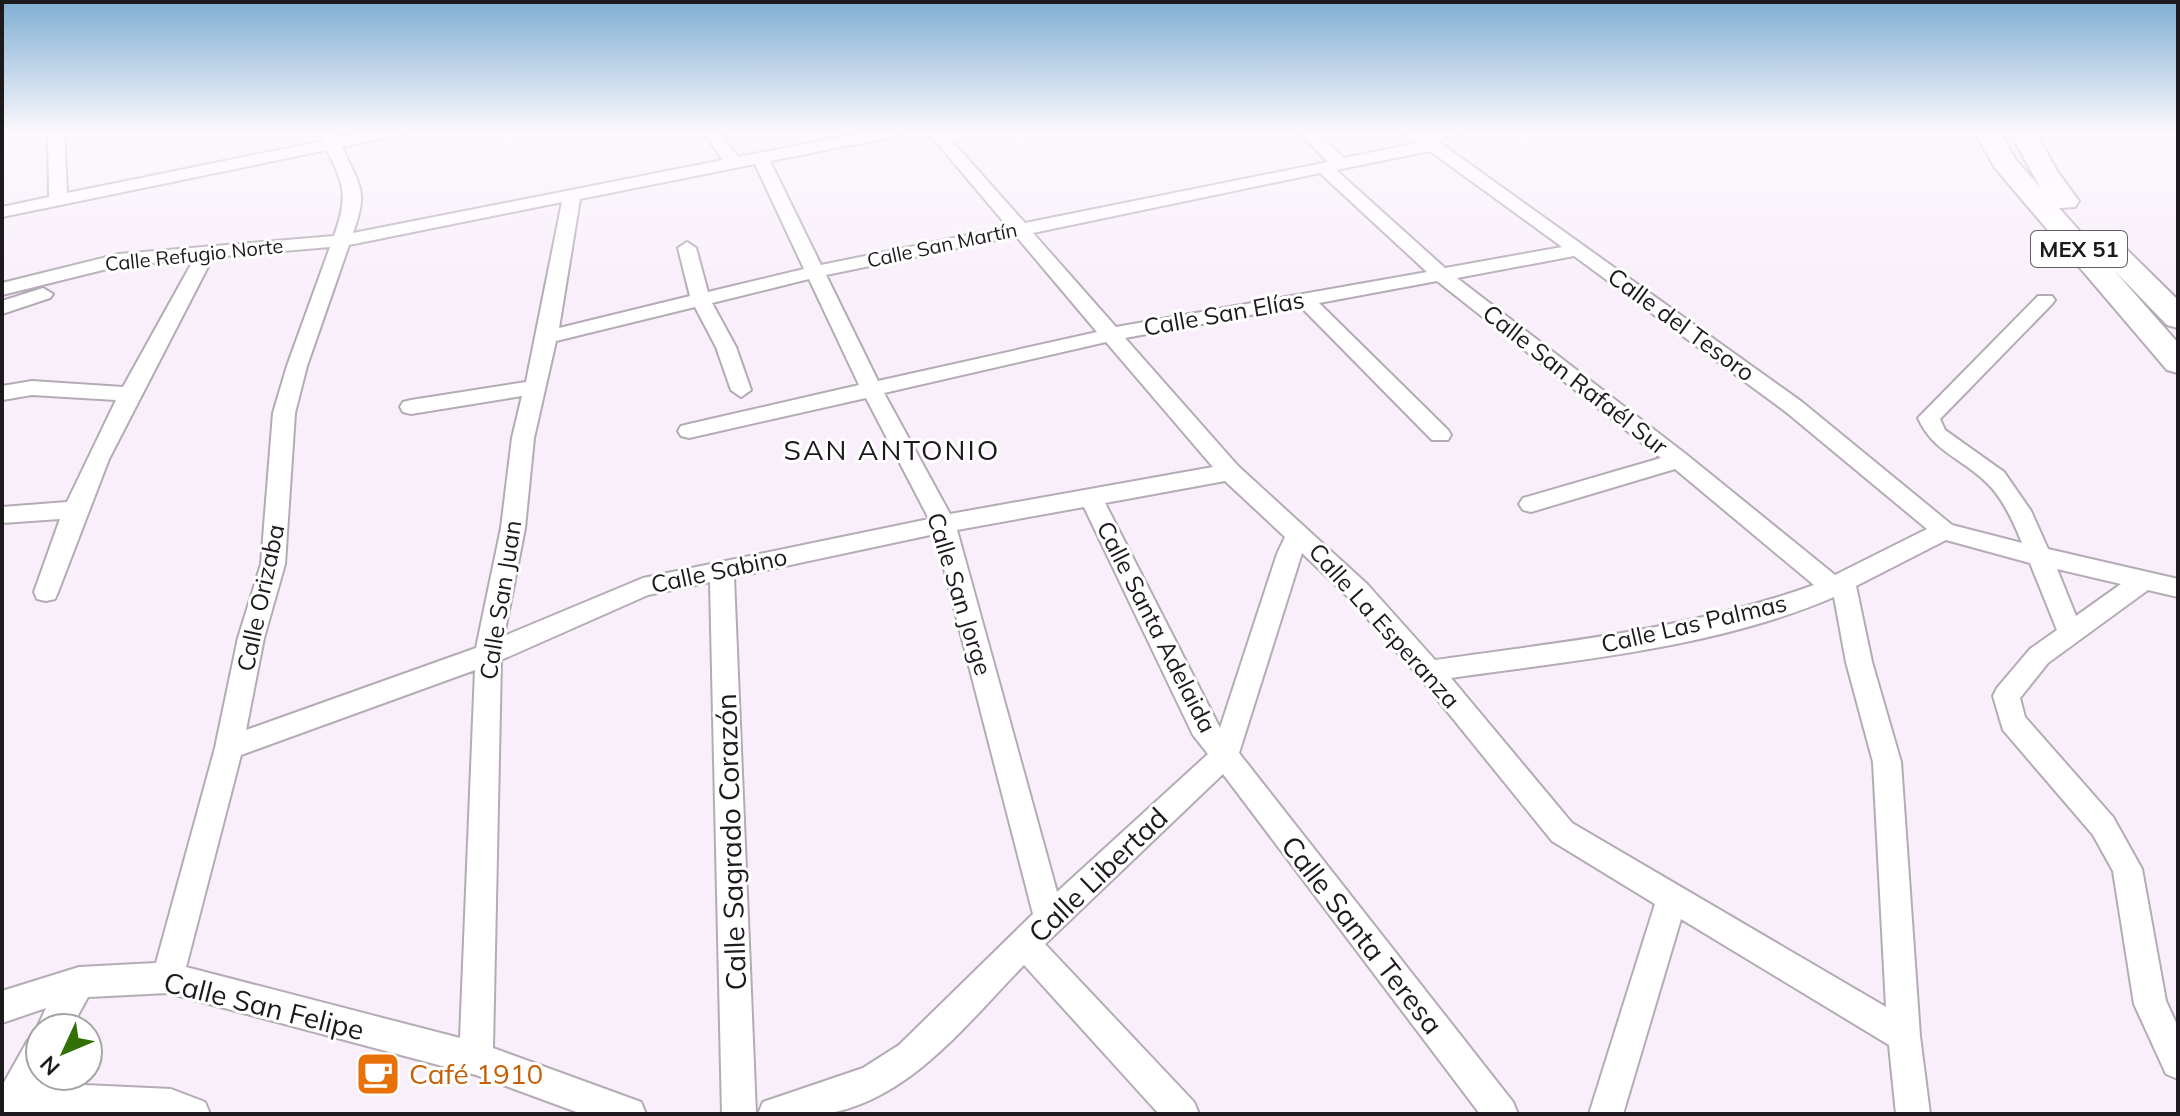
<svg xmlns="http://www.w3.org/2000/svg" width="2180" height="1116" font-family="Mulish,sans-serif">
  <rect width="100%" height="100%" fill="#f9effb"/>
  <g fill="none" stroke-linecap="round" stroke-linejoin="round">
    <g stroke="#b4abb6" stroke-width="4">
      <path id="street" d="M48,131h16l3,62 256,-52 -2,-10h16l2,7 35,-7h30l-2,3 -60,13c17,39 27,42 11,86l370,-73 -21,-29h16l20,26 136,-26h31l-8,5 -127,25 51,104 187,-38 -81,-96h16l82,92 303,-61 -31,-31h17l30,27 74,-15 -16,-12h60l-2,3 -24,6 366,262 150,123 70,18c-8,-20 -19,-45 -35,-60 -25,-25 -54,-31 -69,-65l120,-122h14l3,4 -3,4 -112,115 5,11 59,42 27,39 17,38 130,30v18l-30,-7 -100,73 -28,35 5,19 88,100 29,52 24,132 12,26v52l-12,-5 -32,-70 -21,-133 -20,-36 -90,-105 -10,-34 4,-8 33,-39 27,-19 -27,-67 -84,-23 -90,46 16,76 29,100 19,274 10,78h-34l-7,-69 -208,-126 -58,195h-34l66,-210 -103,-63 -132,-163 -71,-80 -47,-45 -63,200 274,349 5,12h-38l-257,-340 -178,170 149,158 5,12h-40l-135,-149c-57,58 -113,134 -198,149 -21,2 -46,0 -68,0l5,-12 100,-34 36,-23 134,-131 -98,-380 -201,43 22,537h-34l-12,-532 -62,13 -147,65 -8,388 148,54 5,12h-64l-106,-39 -308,-82 -80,4 -17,31h-31v48h5l-4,7 130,6 34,13 5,12h-208v-28l26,-46 12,-4 -3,-8 9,-20 -44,15v-32l77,-24 77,-4 59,-215 23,-110 23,-74 12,-151 14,-47 43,-119 -117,10 -104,202 -51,133 -3,7 -9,2 -9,-2 -3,-7 26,-73 -58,4v-16l65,-5 49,-102 -84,-5 -30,5v-14l30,-5 91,6 71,-128 -75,7 -117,29v-12l117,-29 215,-18c14,-39 11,-50 -7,-86l-325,67v-10l47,-10zM1430,151l132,96 -117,21 -109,-98zM755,164l49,105 -96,23 -12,-44 -9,-6 -9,6 12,48 -131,32 21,-129zM1320,173l107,99 -311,55 -83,-94zM562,202l-36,180 -115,18 -8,2 -3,5 3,5 8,2 111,-18 -10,42 -11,90 -25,120 -230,82 18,-92 21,-74 10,-151 12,-47 42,-121zM1016,236l81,96 -219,49 -52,-106zM1574,256l212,156 141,117 -92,46 -148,-120 -230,-177zM809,279l50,106 -170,39 -8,2 -3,5 3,5 8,2 177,-40 63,121 -286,59 -139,58 21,-108 9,-90 22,-97 139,-34 21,40 15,43 10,7 10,-7 -15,-43 -24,-44zM1437,281l224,177 -138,40 -4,6 4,6 8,2 144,-43 139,116c-122,44 -252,57 -379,75l-68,-76 -129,-118 -113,-128 175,-32 132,134h16l3,-5 -3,-5 -129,-127zM1106,342l107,125 -263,47 -66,-121zM1225,481l60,56 -8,17 -57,174 -115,-225zM1084,507l109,228 15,19 -151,138 -100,-362zM2057,569l64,15 -45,32zM1834,597l12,65 27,100 13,245 -314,-184 -121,-145c126,-18 265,-30 383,-81zM475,670l-15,368 -274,-71 55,-212z
        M43,288l10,6 -3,4 -48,16v-13z"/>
    </g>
    <g stroke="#b4abb6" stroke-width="4">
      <path id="primary" d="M1974,131h26l15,28 25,28 -31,-56h26l22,40 22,30 -4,6 -16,1 34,38 4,-6 10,-3 10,3 61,60v28l-11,-3 -54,-56 65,74v30l-11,-3 -172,-202z"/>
    </g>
    <use href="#street" fill="#fff" fill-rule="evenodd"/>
    <use href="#primary" fill="#fff" fill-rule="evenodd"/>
  </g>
  <linearGradient id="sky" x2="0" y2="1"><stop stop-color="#7faed2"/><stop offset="0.46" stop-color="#fcf8fd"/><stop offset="1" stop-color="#fcf8fd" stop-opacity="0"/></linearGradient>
  <rect width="2180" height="287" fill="url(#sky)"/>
  <defs>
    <g id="cafe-square" transform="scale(2.3)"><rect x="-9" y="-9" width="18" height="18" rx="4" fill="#e8710a" stroke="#fff"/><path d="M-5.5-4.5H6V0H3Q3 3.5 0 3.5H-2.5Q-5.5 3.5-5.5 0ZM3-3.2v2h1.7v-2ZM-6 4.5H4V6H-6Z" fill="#fff"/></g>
  </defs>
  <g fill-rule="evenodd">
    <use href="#cafe-square" x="378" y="1074"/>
  </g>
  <g text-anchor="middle" stroke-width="6" stroke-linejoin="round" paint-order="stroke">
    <g font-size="20" fill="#1d1a1e" stroke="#fff">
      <text transform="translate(942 245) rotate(-12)" y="7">Calle San Martín</text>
      <text transform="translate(194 255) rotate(-6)" y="7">Calle Refugio Norte</text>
    </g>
    <rect fill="#fff" stroke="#615f62" stroke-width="2" x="2031" y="231" width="96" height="36" rx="6"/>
    <g font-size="22" font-weight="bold" fill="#1d1a1e">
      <text x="2079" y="257">MEX 51</text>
    </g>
    <g font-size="24" fill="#1d1a1e" stroke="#fff">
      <text transform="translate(1224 314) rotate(-10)" y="8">Calle San Elías</text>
      <text transform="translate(1681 325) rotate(36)" y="8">Calle del Tesoro</text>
      <text transform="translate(1575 380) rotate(38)" y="8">Calle San Rafaél Sur</text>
      <text transform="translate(719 571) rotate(-12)" y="8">Calle Sabino</text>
      <text transform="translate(959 594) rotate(73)" y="8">Calle San Jorge</text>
      <text transform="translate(261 598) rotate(-78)" y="8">Calle Orizaba</text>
      <text transform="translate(501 600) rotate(-81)" y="8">Calle San Juan</text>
      <text transform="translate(1694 624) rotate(-13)" y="8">Calle Las Palmas</text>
      <text transform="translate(1384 626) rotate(48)" y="8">Calle La Esperanza</text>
      <text transform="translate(1156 627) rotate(63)" y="8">Calle Santa Adelaida</text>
    </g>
    <g font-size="28" letter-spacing="2" fill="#1d1a1e" stroke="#fff">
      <text x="892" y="460">SAN ANTONIO</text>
    </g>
    <g font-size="28" fill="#1d1a1e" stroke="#fff">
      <text transform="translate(731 842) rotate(-92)" y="10">Calle Sagrado Corazón</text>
      <text transform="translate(1098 875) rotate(-44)" y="10">Calle Libertad</text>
      <text transform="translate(1362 935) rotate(52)" y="10">Calle Santa Teresa</text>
      <text transform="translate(264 1006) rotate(14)" y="10">Calle San Felipe</text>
    </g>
    <g font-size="28" fill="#c56008" stroke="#fff" text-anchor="start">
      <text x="409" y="1084">Café 1910</text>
    </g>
  </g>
  <rect width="2180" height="1116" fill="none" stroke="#1d1a1e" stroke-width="8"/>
  <g transform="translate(64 1052) rotate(226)"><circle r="38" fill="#ffffff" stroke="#a5a3a5" stroke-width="2"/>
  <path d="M0-6L14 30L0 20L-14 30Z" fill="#327003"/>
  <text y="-12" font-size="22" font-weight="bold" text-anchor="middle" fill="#1d1a1e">N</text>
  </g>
</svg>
